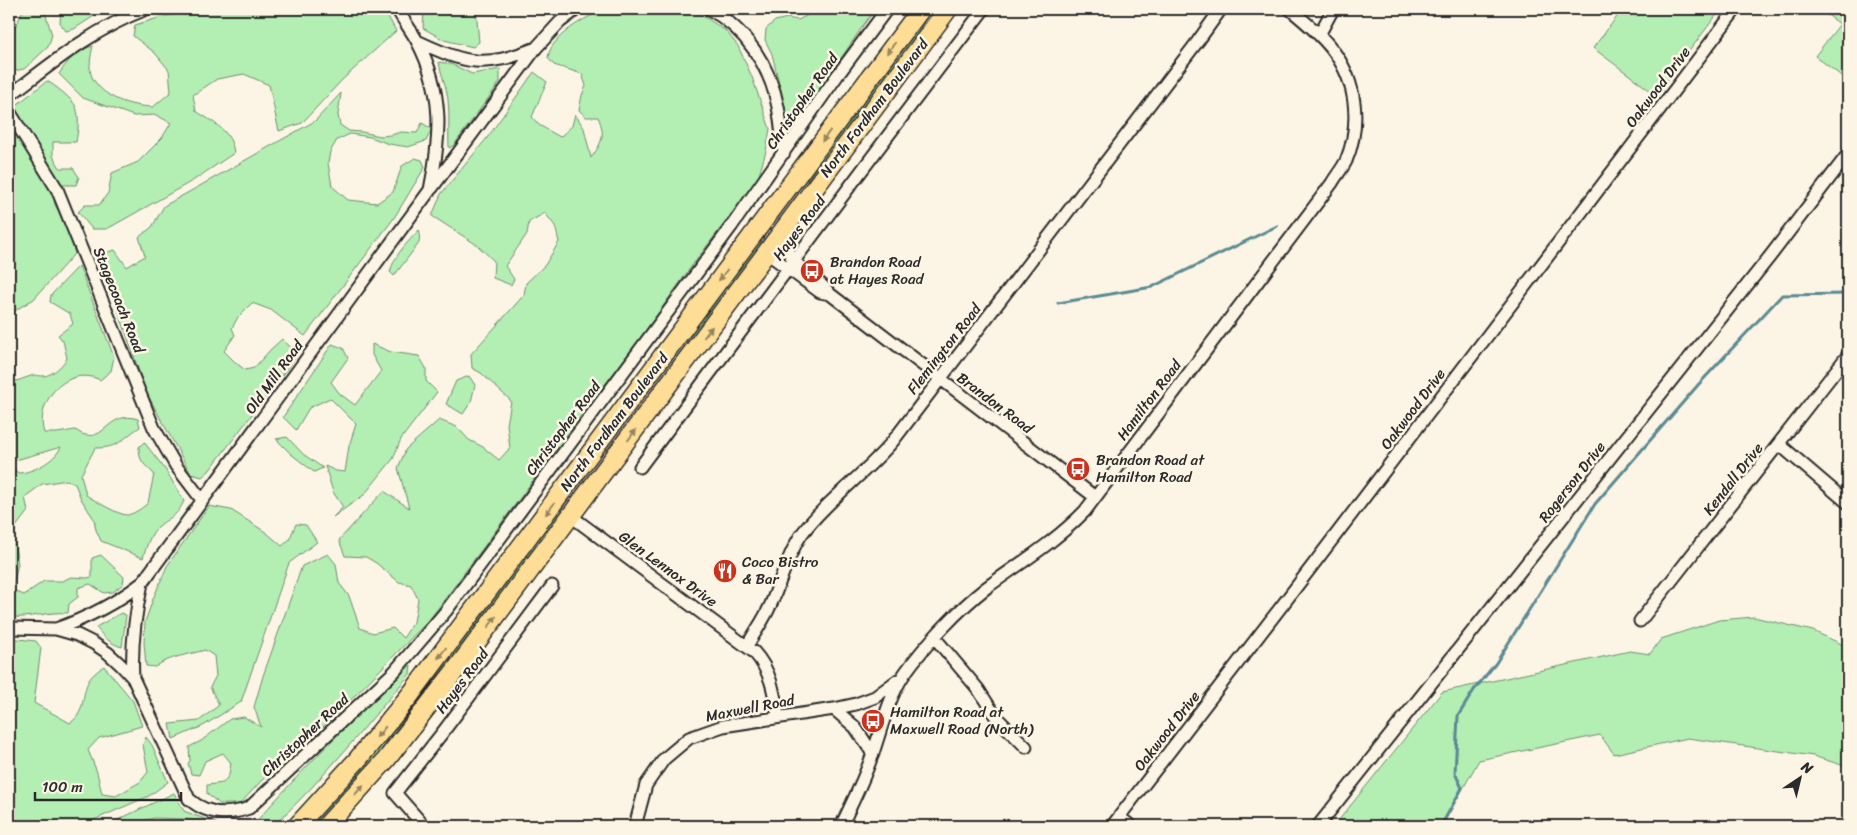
<svg xmlns="http://www.w3.org/2000/svg" width="1857" height="835" font-family="Sriracha,sans-serif">
  <rect width="100%" height="100%" fill="#fcf5e5"/>
  <filter id="ink" filterUnits="userSpaceOnUse"><feTurbulence type="fractalNoise" baseFrequency=".02" numOctaves="2"/><feDisplacementMap in="SourceGraphic" scale="10" xChannelSelector="R" yChannelSelector="G"/><feConvolveMatrix kernelMatrix="1 2 1 2 8 2 1 2 1" color-interpolation-filters="sRGB"/></filter>
  <g filter="url(#ink)">
    <path fill="#b3eeb3" stroke="#6f8c6f" d="M23,9h21l8,26 -4,12 -24,22 -15,3v-37l8,-11z
      M61,9h44l-31,20 -8,2 -6,-8z
      M213,9h171l12,22 -54,49 -40,43 -23,8c-4,-15 -6,-31 -10,-46l-25,-11 -27,5 -24,16 3,16c17,11 36,20 38,42l-40,27 -87,49h-15l-14,-17 7,-7h14l9,-12 4,-20 26,-11 24,-24 9,-15 -15,-8 -22,1 -51,-18 -24,-24c9,-14 18,-24 34,-28 -2,9 -5,22 -1,31 12,22 38,29 61,30l18,-15 -2,-22 -14,-17 -22,-17 2,-11 30,-9z
      M424,9h52l3,33 -6,5 -29,-7 -21,-12z
      M606,9h56l3,1 23,-1 20,10 18,12 12,15 14,31 18,52 -4,22 -8,28 -67,88 -49,69 -58,76 -154,207 -99,101 -69,60 -22,24h-20l-13,-10v-9l16,-2 6,-8 2,-12 -8,-10 -18,8 -6,14 -8,-1 -3,-11 2,-2 -1,-14 12,-6 29,-22 14,-2 17,10 -7,-20 9,-31 39,-110 26,-12 8,10 3,19 10,13 11,32 13,5 20,-5 10,10 11,-16 4,-23 -7,-14 -12,-3 -23,-19 -10,-6 -21,-1 -6,-16 45,-49 25,17 -11,-40 8,-19 33,-29 18,7 12,13 14,7 16,13 11,-12 -3,-23 4,-24 -30,-28 -9,-5 -1,-14 53,-59 2,-12 19,-18 14,-23 -4,-16 -10,-13 -16,9 -2,12 -22,32 9,13 -3,6 -18,-7 1,-17 -17,-16 -45,-29 9,-22 46,-56 47,-66 13,10 -15,35 7,8 21,12 12,-11 3,-12 9,14 7,30c11,-15 15,-23 7,-41h-12l-7,-7 3,-15 4,-9 -4,-12 -28,-9 -6,-7c2,-22 39,-42 58,-49z
      M812,9h64l-9,11 -66,97 -7,3 -7,-4 -15,-62 -7,-14 1,-11 9,-8 12,-3 11,2 14,-7z
      M927,9h5l-35,58 -104,137 39,-63z
      M1623,9h98l-65,86 -63,-47z
      M1819,9h29v72l-33,-25 25,-32z
      M439,62l12,2 21,10 28,-5v13l-46,63 -5,3c-1,-16 1,-32 -1,-48 -1,-13 -7,-25 -9,-38z
      M47,81c7,4 26,18 29,26 4,11 2,24 0,35h-23v14l7,12h13l6,9 -3,8h-13l-10,8 2,12 9,15 11,33 -41,46 -25,15v-203z
      M341,93l-3,22 2,10 9,6 13,1 18,4 11,-1 10,-3 16,1 5,-10 10,6 -6,12 -18,6 -19,-3 -19,-7 -20,-3 -13,6 -7,12 -2,11 4,23 16,14 29,3 16,-11 9,-26 13,-8 7,2 3,7 -31,51 -89,118 -34,-26 -19,-7 -14,14 -6,11 3,7 -11,16 11,11 10,8 9,-2 16,-18 12,-11 16,15 -89,117 -7,6 -11,-3 -45,-82 -37,-109 -15,-27 21,-6 12,17 18,-11 -6,-19 13,-10 12,-21 151,-85z
      M419,230l1,1 -1,12 -25,33 -4,-4c5,-18 17,-29 29,-42z
      M759,236l3,2 -5,18 -183,243 110,-152 19,-35z
      M79,266l35,91 -3,14 -11,9c-32,-16 -66,21 -56,53h13l18,-3c3,1 7,5 11,5 19,5 24,-25 52,-16l2,8c-20,13 -20,21 -45,21l-14,27 5,20c8,5 34,21 42,20 8,-2 15,-8 20,-12l6,-29c-10,-10 -15,-12 -15,-27l5,-5 21,27 19,32c-8,17 -12,14 -25,25 -9,7 -13,22 -16,32l-42,-17 -5,-11 -2,-11 -13,-20 -6,-15 -8,-4 -25,4 -17,13 3,14 -13,17 -2,7 5,29 -6,26 12,5 20,-14h18l9,-4 16,1 5,-1v-19l9,-3 23,22 -1,7 -10,8 -9,1 -14,-9 -12,4v9l-9,7 -1,9c-21,-2 -38,6 -59,4v-154l9,10c14,0 37,-12 43,-26l-45,13 -7,-7v-81l2,10c8,-1 13,-4 20,-6 4,-2 7,0 12,0 9,0 20,-11 24,-18l-4,-17 -5,-6 15,-11 -3,-10 -20,-12 1,-7z
      M332,344l11,4 5,10 -17,24 9,12 15,11 26,-34 -9,-16v-11l19,8 28,4 7,12v13l11,11 -36,47 -8,20 -29,36 -31,22 10,-10 -10,-15 -8,-26 11,5 9,1 4,-26 7,-22 -26,-26 -21,10 -13,22 -13,-13z
      M469,376l6,9 -4,17 -8,12 -17,-10 10,-23z
      M287,437l16,17 20,14 -9,4 -23,-18 -15,-15z
      M563,505l-3,17 -133,178 -108,126h-15z
      M209,506l22,4 36,23 15,13 7,-6 7,-16 10,1 11,17 -28,21 -48,139 -38,24 -30,13 -3,-15 29,-3 20,-16 -9,-18 6,-11 -2,-20 -9,-6c-17,5 -35,6 -50,17l-9,-1 -2,-23 1,-21 8,-23 14,-33z
      M121,613l5,2 -4,32c-11,-3 -19,-10 -26,-20z
      M1754,617l59,14 35,16v120l-35,-11 -125,-18 -74,16 -14,-19 -121,25 -33,59 -1,7h-111l108,-134 188,-41 20,3 11,-15 58,-19z
      M9,638l27,3 5,7 -7,55 36,20c16,-10 11,-29 19,-43 4,-6 10,-10 15,-14l29,35 9,25 -43,12 -11,12 9,22 5,22 14,2 24,-14 8,-10 -5,-27 3,-8 6,8 16,37 -19,14 -69,30h-71z
      M411,665l-1,9c-44,51 -87,106 -137,152h-21c50,-56 103,-111 159,-161z
      M174,793l10,18 39,15h-15l-6,-4 -18,-3 -30,-1 -19,5 -5,3h-25z"/>
    <g fill="none" stroke-linecap="round" stroke-linejoin="round">
      <path stroke="#5a8992" stroke-width="3" d="M1058,303l94,-16 125,-61
        M1441,826l21,-38 -7,-15 3,-57 16,-26 22,-27 99,-159 103,-119 84,-90 66,-1"/>
      <g stroke="#2b2b2b" stroke-width="15">
        <path id="minor" d="M709,9c37,20 61,57 69,98 3,15 4,31 6,46
          M1319,35l14,-26
          M417,41c50,23 66,28 119,7
          M9,96c46,-35 83,-66 137,-87
          M9,111l48,78 97,239 22,38 26,34
          M432,188l104,-140 24,-26 17,-13
          M783,231c2,9 4,19 9,27 10,14 27,21 38,36l265,203
          M767,253l53,39 10,2
          M1779,444l69,59
          M640,467c114,-153 228,-306 344,-458
          M571,516l183,136c17,19 20,40 24,64
          M1640,621l208,-266
          M9,628l47,1 21,6 16,8 15,10 13,12 12,13 56,121c18,16 38,17 60,9l145,-136 52,-61 285,-384 106,-151 50,-67
          M56,629c31,-11 60,-26 86,-46
          M935,638l43,51 18,28 30,30
          M747,646c9,-16 20,-30 26,-47 9,-22 15,-44 28,-64 26,-35 63,-60 92,-94l305,-400 23,-32
          M133,678c-2,-33 2,-63 9,-95l288,-393c11,-54 14,-98 -13,-149 -6,-11 -14,-21 -20,-32
          M834,709l21,18 18,27
          M1119,817l12,9
          M424,826l-29,-33 48,-61 109,-146
          M635,826l11,-41 18,-26 25,-21 34,-12 111,-17 22,-5 19,-7 23,-17
          M841,826c12,-24 23,-47 32,-73 9,-26 16,-57 32,-80 19,-27 55,-65 81,-85 34,-25 69,-46 99,-77l247,-328c4,-7 10,-14 14,-22 15,-36 11,-78 -12,-109 -12,-17 -29,-30 -44,-43
          M1112,826l172,-223 452,-594
          M1318,826l453,-571 77,-101"/>
      </g>
      <g stroke="#2b2b2b" stroke-width="21">
        <path id="trunk" d="M297,826l61,-67 53,-65 510,-685
          M326,826l60,-66 72,-93 490,-658"/>
      </g>
      <use href="#minor" stroke="#fcf5e5" stroke-width="11"/>
      <use href="#trunk" stroke="#fedd96" stroke-width="18"/>
    </g>
    <defs><path id="oneway-solid" d="M-6-.8H1V-3.2L6.5 0L1 3.2V.8H-6Z" transform="scale(1.25)"/></defs>
    <g fill="#948460">
      <use href="#oneway-solid" transform="translate(891 48) rotate(127)"/>
      <use href="#oneway-solid" transform="translate(826 136) rotate(126)"/>
      <use href="#oneway-solid" transform="translate(723 275) rotate(127)"/>
      <use href="#oneway-solid" transform="translate(708 332) rotate(-53)"/>
      <use href="#oneway-solid" transform="translate(632 435) rotate(-53)"/>
      <use href="#oneway-solid" transform="translate(550 509) rotate(127)"/>
      <use href="#oneway-solid" transform="translate(492 622) rotate(-53)"/>
      <use href="#oneway-solid" transform="translate(442 653) rotate(127)"/>
      <use href="#oneway-solid" transform="translate(381 732) rotate(130)"/>
      <use href="#oneway-solid" transform="translate(359 790) rotate(-48)"/>
    </g>
  </g>
  <defs>
    <g id="bus-disc" transform="scale(1.25)"><circle r="9.5" fill="#c8321e" stroke="#fcf5e5"/><path d="M-5-6H5V4H4V6H2V4H-2V6H-4V4H-5ZM-3.5-4V0h7V-4ZM-3.5 1.2v1.5H-2V1.2ZM2 1.2v1.5H3.5V1.2Z" fill="#fff"/></g>
    <g id="restaurant-disc" transform="scale(1.25)"><circle r="9.5" fill="#c8321e" stroke="#fcf5e5"/><path d="M-5-6h1v4h1v-4h1v4h1v-4h1v5L-1.5 .5V6h-2V.5L-5-1ZM5-6V6H3V1.5H1.5Q1.5-4 5-6Z" fill="#fff"/></g>
  </defs>
  <g fill-rule="evenodd">
    <use href="#bus-disc" x="812" y="271"/>
    <use href="#bus-disc" x="1078" y="469"/>
    <use href="#restaurant-disc" x="725" y="571"/>
    <use href="#bus-disc" x="873" y="721"/>
  </g>
  <g text-anchor="middle" stroke-width="5" stroke-linejoin="round" paint-order="stroke">
    <g font-size="15" fill="#2b2b2b" stroke="#fcf5e5">
      <text transform="translate(1658 87) rotate(-53)" y="5">Oakwood Drive</text>
      <text transform="translate(802 101) rotate(-55)" y="5">Christopher Road</text>
      <text transform="translate(874 108) rotate(-53)" y="5">North Fordham Boulevard</text>
      <text transform="translate(799 228) rotate(-53)" y="5">Hayes Road</text>
      <text transform="translate(119 300) rotate(68)" y="5">Stagecoach Road</text>
      <text transform="translate(944 349) rotate(-52)" y="5">Flemington Road</text>
      <text transform="translate(274 377) rotate(-54)" y="5">Old Mill Road</text>
      <text transform="translate(1149 400) rotate(-53)" y="5">Hamilton Road</text>
      <text transform="translate(995 403) rotate(37)" y="5">Brandon Road</text>
      <text transform="translate(1413 409) rotate(-53)" y="5">Oakwood Drive</text>
      <text transform="translate(614 422) rotate(-53)" y="5">North Fordham Boulevard</text>
      <text transform="translate(563 428) rotate(-53)" y="5">Christopher Road</text>
      <text transform="translate(1733 479) rotate(-52)" y="5">Kendall Drive</text>
      <text transform="translate(1572 482) rotate(-52)" y="5">Rogerson Drive</text>
      <text transform="translate(668 569) rotate(36)" y="5">Glen Lennox Drive</text>
      <text transform="translate(462 681) rotate(-53)" y="5">Hayes Road</text>
      <text transform="translate(750 708) rotate(-11)" y="5">Maxwell Road</text>
      <text transform="translate(1167 731) rotate(-52)" y="5">Oakwood Drive</text>
      <text transform="translate(305 735) rotate(-43)" y="5">Christopher Road</text>
    </g>
    <g font-size="15" fill="#2b2b2b" stroke="#fcf5e5" text-anchor="start">
      <text x="830" y="267">Brandon Road<tspan x="830" dy="17">at Hayes Road</tspan></text>
      <text x="1096" y="465">Brandon Road at<tspan x="1096" dy="17">Hamilton Road</tspan></text>
      <text x="742" y="567">Coco Bistro<tspan x="742" dy="17">&amp; Bar</tspan></text>
      <text x="890" y="717">Hamilton Road at<tspan x="890" dy="17">Maxwell Road (North)</tspan></text>
    </g>
  </g>
  <rect width="1857" height="835" fill="none" stroke="#fcf5e5" stroke-width="30"/>
  <rect x="15" y="15" width="1827" height="805" fill="none" stroke="#2b2b2b" stroke-width="2" filter="url(#ink)"/>
  <g transform="translate(1800 778) rotate(35)" stroke="#fcf5e5" stroke-width="4" paint-order="stroke">
  <path d="M0-4L9 19L0 12L-9 19Z" fill="#2b2b2b"/>
  <text y="-8" font-size="14" font-weight="bold" text-anchor="middle" fill="#2b2b2b">N</text>
  </g>
  <path d="M35 792v8h146v-8" fill="none" stroke="#2b2b2b" stroke-width="2.5"/>
  <text x="42" y="792" font-size="15" fill="#2b2b2b" stroke="#fcf5e5" stroke-width="4" paint-order="stroke">100 m</text>
</svg>
